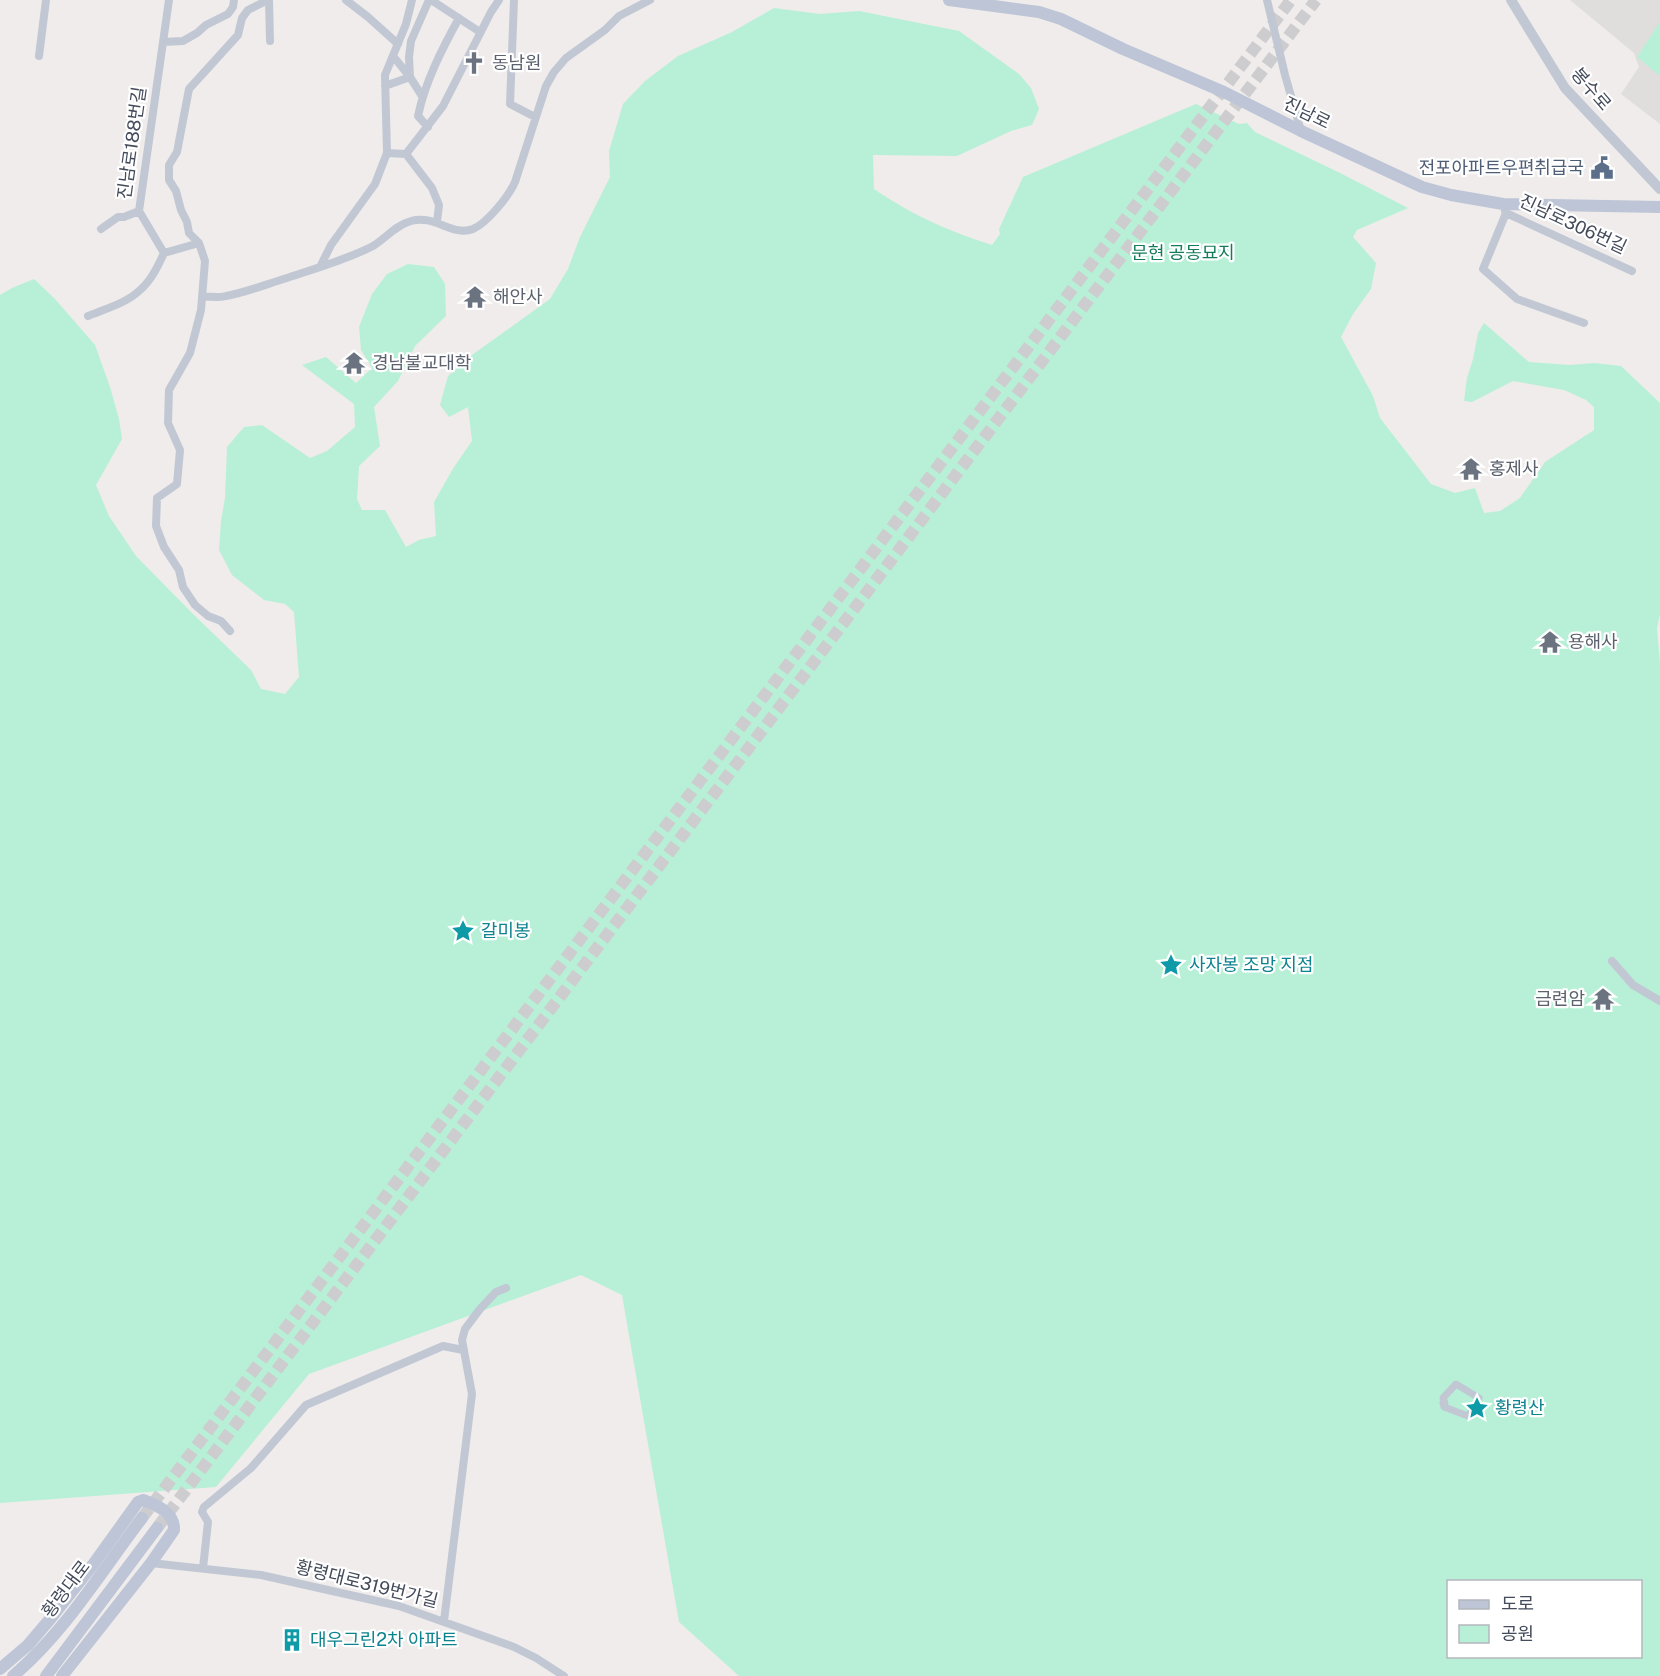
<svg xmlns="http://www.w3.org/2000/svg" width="1660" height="1676" font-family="'Public Sans','Noto Sans KR',sans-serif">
  <rect width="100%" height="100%" fill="#efeceb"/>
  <path fill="#e0dddd" d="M1570,0h90v124l-39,-30 18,-27 -5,-14z"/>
  <path fill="#b7f0d7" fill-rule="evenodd" d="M774,8l46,6 39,-3 100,20 60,43 12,14 8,21 -7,16 -21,6 -54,25 -84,-1 1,34c38,26 74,42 118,56l8,-11 -1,-5 24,-52 173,-73 43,20 8,-1 8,9 85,41 68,35 -51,22 -4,7 23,26 -5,26 -18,25 -12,23 32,59 7,22 51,66 24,9 20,-5 9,25 16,-2 20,-13 25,-36 49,-32v-23l-8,-7 -22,-10 -51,-9 -41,21 -8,-1 3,-23 6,-19 5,-26 6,-10 45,39 41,3 24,-2 27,3 39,37v211l-3,14 3,35v1013h-921l-60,-54 -57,-327 -41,-20 -272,99 -93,113 -216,16v-1208l12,-7 22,-9 21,20 40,46 15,42 9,32 3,20 -26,46 13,31 27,40 57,58 58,56 10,19 24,5 14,-17 -5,-65 -9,-8 -21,-4 -32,-25 -13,-25 2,-29 4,-23 2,-51 17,-20 18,-2 48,33 17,-7 28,-24 -1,-23 -52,-39 24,-8 30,26 16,-15 -11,-18 -2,-23 13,-33 15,-20 21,-10 26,3 11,17 1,32 -31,30 -17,35 -24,26 6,39 -21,20 -2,33 5,11h23l21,37 13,-7 17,-4 -2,-34 20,-35 18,-26 -4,-34 -19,10 -9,-12 8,-29 24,-21 78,-56 18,-30 12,-32 30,-60 -1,-26 14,-47 22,-23 33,-25 54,-24zM1448,1582h192v74h-192z
    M1660,22v54l-23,-19z"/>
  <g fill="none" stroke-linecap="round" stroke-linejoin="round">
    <path stroke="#cdccce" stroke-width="12" stroke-dasharray="12 6" stroke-linecap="butt" d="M142,1518l1149,-1518
      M157,1528l1159,-1528"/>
    <path stroke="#c1c8d4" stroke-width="7" d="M1456,1384l23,14 -11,18 -24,-9 -1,-4h2l-2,-5z"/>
    <path stroke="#c1c8d4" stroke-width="8" d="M269,0l1,41
      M346,0l22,17 30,27
      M431,0l49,32
      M514,0l-4,104 25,13
      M1267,0l18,75 16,56
      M163,42l20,-1 14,-8 9,-8 22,-11 5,-7 1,-7
      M39,56l7,-56
      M393,56l17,21 12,19
      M410,77l-1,-20 2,-16 18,-41
      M385,86l25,-9
      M428,127l-10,-11c7,-34 24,-67 41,-98
      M387,153l19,1
      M406,154l37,-48 48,-94 8,-12
      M406,154l26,34 7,17 -2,17
      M1505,211l1,2 126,58
      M1506,213l-23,56 34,30 67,24
      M101,229l17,-12h6l15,-6
      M164,253l-25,-42 30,-211
      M164,253l35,-10
      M320,267l11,-22 44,-61 12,-31 -2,-78 21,-51 6,-24
      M203,296c7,1 16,2 23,0 21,-4 41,-12 61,-18 29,-10 59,-18 86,-32 13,-8 23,-21 38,-25 24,-7 41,16 62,8 14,-6 36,-33 42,-47l31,-96 8,-14 12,-14 39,-28 14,-14 31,-16
      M88,316c17,-7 39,-13 52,-26 11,-9 18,-24 24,-37
      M230,631l-9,-10 -13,-5 -13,-11 -12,-18 -4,-17 -15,-23 -8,-21 1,-28 20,-14 3,-34 -12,-27 1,-33 21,-37 11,-43 4,-49 -6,-18 -10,-10 -2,-11 -6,-12 -5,-19 -7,-11v-15l8,-13 12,-63 49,-54 4,-17 6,-8 20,-10
      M1612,961l21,24 27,16
      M151,1563l110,12 138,31 115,41 22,11 28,18
      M203,1568l5,-46 -6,-10 2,-5 47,-39 55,-63 137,-59 20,4
      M444,1621l28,-227 -10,-54 3,-11 15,-20 16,-17 10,-4"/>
    <path stroke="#c1c8d4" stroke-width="10" d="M1511,0l54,88 95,101"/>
    <path stroke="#bdc5d6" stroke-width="12" d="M949,0l90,12 22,7 62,30 101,43 77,39 121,56 29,8 52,9 157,3
      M0,1669l28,-24 23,-27 41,-52 46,-64 5,-2c14,5 32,13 31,30l-23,33 -89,113
      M13,1676c52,-44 88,-104 129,-158
      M46,1676l111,-148"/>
  </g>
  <defs>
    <g id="church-bare" transform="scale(1.8)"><path d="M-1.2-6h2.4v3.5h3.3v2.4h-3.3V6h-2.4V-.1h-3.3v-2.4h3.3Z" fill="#6b7280" stroke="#fff" stroke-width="2.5" paint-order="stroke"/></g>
    <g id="civic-bare" transform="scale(1.8)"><path d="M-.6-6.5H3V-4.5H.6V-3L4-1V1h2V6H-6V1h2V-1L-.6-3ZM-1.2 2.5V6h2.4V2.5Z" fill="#5c6f8a" stroke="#fff" stroke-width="2.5" paint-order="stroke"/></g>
    <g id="temple-bare" transform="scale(1.8)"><path d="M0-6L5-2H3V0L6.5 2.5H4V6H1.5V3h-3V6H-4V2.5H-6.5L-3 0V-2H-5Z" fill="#6b7280" stroke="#fff" stroke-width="2.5" paint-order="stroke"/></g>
    <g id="sight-bare" transform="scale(1.8)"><path d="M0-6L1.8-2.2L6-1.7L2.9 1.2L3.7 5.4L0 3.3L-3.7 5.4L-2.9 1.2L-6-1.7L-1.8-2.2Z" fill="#0f9aa8" stroke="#fff" stroke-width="2.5" paint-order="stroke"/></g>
    <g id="building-bare" transform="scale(1.8)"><path d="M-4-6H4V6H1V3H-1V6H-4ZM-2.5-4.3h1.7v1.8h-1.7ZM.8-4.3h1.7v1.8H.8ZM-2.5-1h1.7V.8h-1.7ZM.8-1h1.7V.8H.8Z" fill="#0f9aa8" stroke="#fff" stroke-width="2.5" paint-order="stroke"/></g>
  </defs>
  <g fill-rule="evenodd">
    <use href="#church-bare" x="474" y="63"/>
    <use href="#civic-bare" x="1602" y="168"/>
    <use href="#temple-bare" x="475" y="297"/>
    <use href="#temple-bare" x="354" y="363"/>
    <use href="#temple-bare" x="1471" y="469"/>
    <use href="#temple-bare" x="1550" y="642"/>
    <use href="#sight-bare" x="463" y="931"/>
    <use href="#sight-bare" x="1171" y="965"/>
    <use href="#temple-bare" x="1603" y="999"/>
    <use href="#sight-bare" x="1477" y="1408"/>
    <use href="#building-bare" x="292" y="1640"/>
  </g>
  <g text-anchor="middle" stroke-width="4.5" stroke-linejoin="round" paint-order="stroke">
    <g font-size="18" fill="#5b616d" stroke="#fff" text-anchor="start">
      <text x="492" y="69">동남원</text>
      <text x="493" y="303">해안사</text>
      <text x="372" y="369">경남불교대학</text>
      <text x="1489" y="475">홍제사</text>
      <text x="1568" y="648">용해사</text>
      <text x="1585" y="1005" text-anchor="end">금련암</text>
    </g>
    <g font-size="18" fill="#444b5a" stroke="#fff">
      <text transform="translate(1591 89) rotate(49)" y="6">봉수로</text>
      <text transform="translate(1307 113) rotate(26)" y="6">진남로</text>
      <text transform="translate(132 143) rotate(-82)" y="6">진남로188번길</text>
      <text transform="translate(1573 224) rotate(25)" y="6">진남로306번길</text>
      <text transform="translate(367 1584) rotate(14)" y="6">황령대로319번가길</text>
      <text transform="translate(66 1589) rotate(-53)" y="6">황령대로</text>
    </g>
    <g font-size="18" fill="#4e5e75" stroke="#fff" text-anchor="end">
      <text x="1584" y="174">전포아파트우편취급국</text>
    </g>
    <g font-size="18" fill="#137d5b" stroke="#fff">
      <text x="1183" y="259">문현 공동묘지</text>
    </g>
    <g font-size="18" fill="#0d838f" stroke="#fff" text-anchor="start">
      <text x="481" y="937">갈미봉</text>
      <text x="1189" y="971">사자봉 조망 지점</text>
      <text x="1495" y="1414">황령산</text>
      <text x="310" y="1646">대우그린2차 아파트</text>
    </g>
  </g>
  <rect x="1447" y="1580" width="195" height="78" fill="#ffffff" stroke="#b4b7bd" stroke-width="1.5"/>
  <rect x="1459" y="1600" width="30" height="9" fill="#bdc5d6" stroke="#b4b7bd" stroke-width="1.5"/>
  <text x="1501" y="1610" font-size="18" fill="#444b5a">도로</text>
  <rect x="1459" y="1625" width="30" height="18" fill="#b7f0d7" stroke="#b4b7bd" stroke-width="1.5"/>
  <text x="1501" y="1640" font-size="18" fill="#444b5a">공원</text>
</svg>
